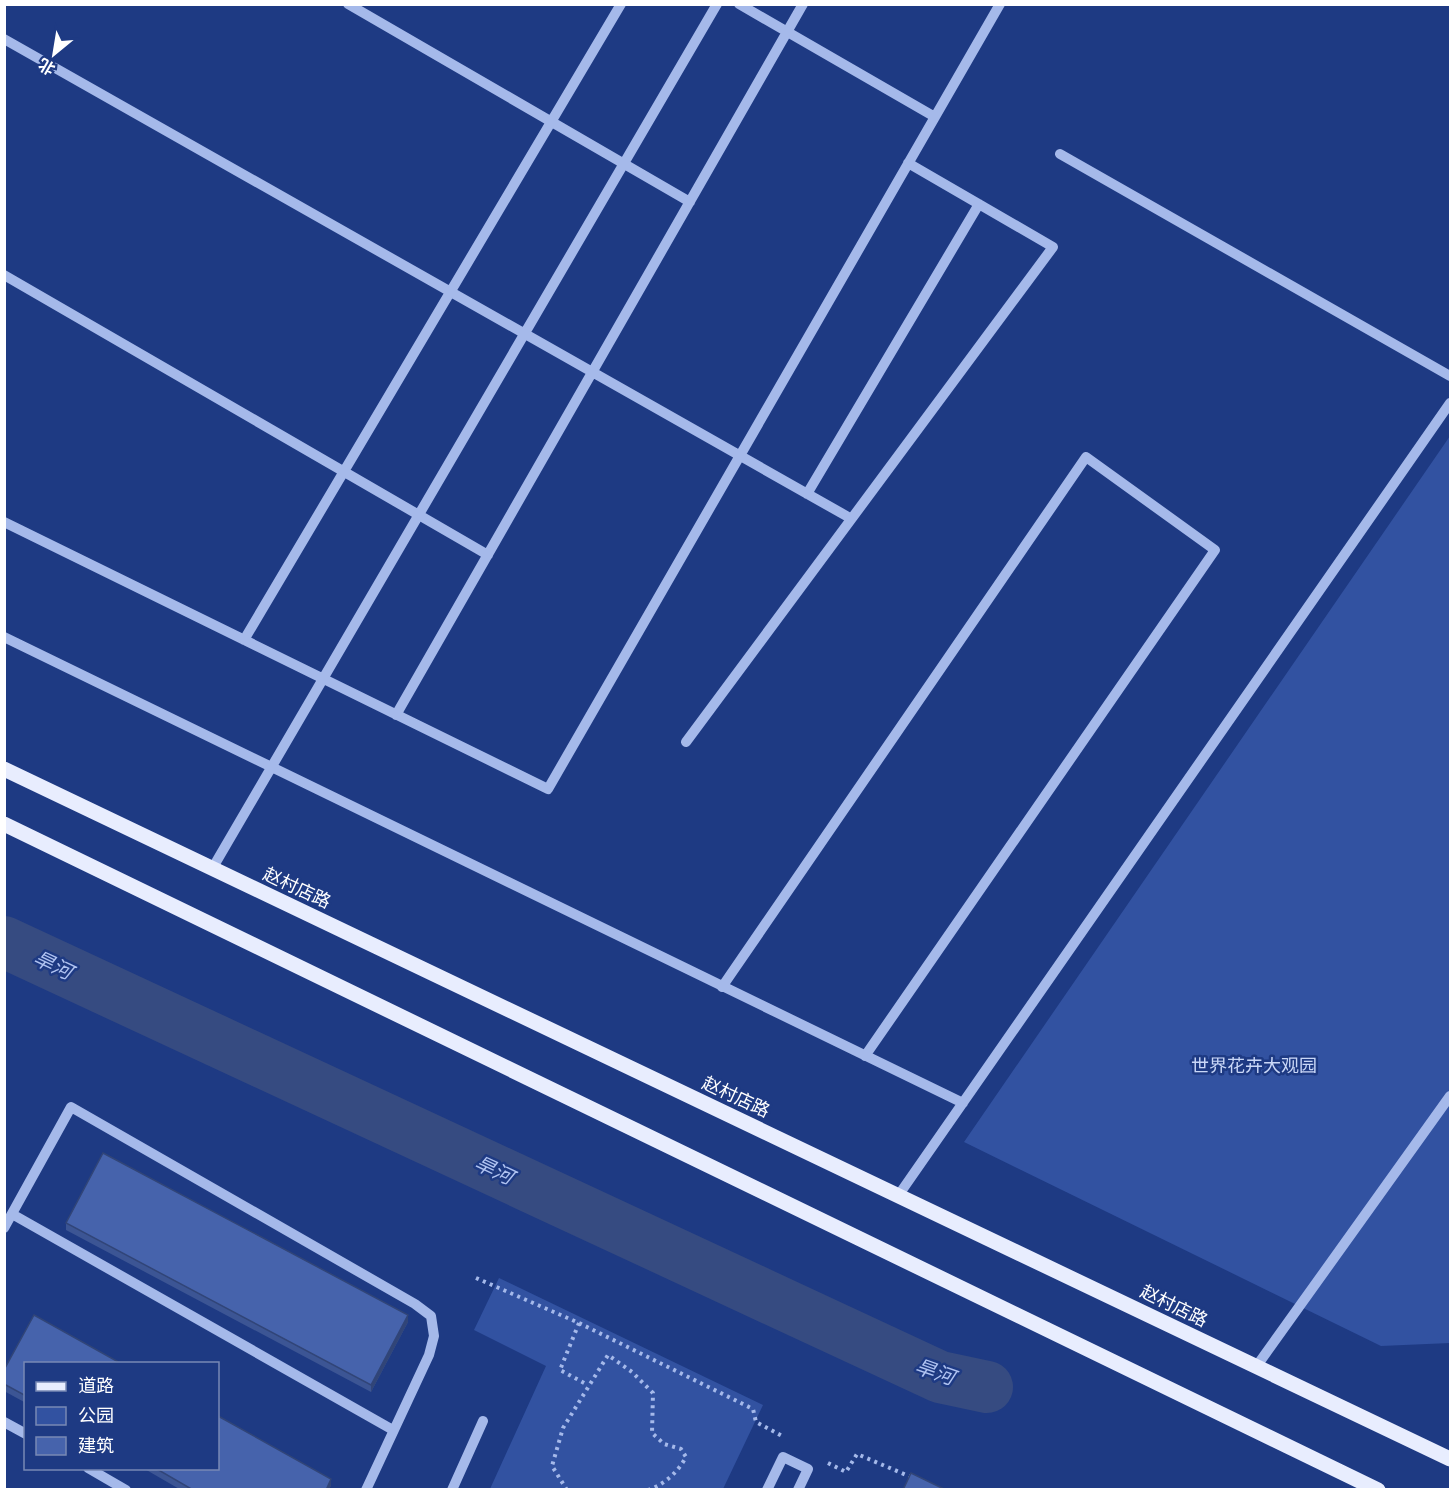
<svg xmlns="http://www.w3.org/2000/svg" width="1455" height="1494" font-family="'PT Sans Narrow','Noto Sans SC',sans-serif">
  <rect width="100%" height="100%" fill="#1e3a83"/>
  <path fill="#3252a1" d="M1450,436v907l-69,3 -417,-204z
    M499,1278l264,127 -40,84h-233l56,-123 -72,-36z"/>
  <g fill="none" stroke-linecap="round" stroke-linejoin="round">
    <path stroke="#364b81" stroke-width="52" d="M4,942l936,435 47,10"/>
    <path stroke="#a5b9ea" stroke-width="4" stroke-dasharray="3 4.5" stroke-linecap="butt" d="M476,1278l103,45 174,86 3,13 28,15
      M579,1323l-19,47 28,15
      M828,1463l18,9 11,-18 54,23
      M567,1490l-15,-24 11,-38 45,-73 24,17 21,21 -1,40 12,11 17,5 5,8c-8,15 -21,27 -38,33
      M617,1490h6"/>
    <path stroke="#a5b9ea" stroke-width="10" d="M348,4l342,198
      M739,4l196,113
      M4,39l846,479
      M1060,154l390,222
      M4,275l484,280
      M807,494l172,-290
      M4,522l544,267 452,-785
      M4,637l959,466
      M244,640l377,-636
      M396,715l407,-711
      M686,742l367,-495 -145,-84
      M212,869l505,-865
      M722,987l364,-530 129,93 -350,506
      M898,1196l552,-793
      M12,1214l381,216
      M4,1228l67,-121 344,197 16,12 3,20 -5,19 -63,135
      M1256,1367l194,-271
      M4,1422l22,12
      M88,1468l38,22
      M452,1490l31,-69
      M767,1490l16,-33 25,12 -10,21"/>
    <path stroke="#e8edfe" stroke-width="15" d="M4,769l1446,690
      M4,824l1374,666"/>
  </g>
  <path fill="#3c5594" d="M66,1223l342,99 -37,70 -305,-162z
    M26,1364v39l-22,-12v-21z
    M143,1468h75l113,17 -2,5h-148z"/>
  <path fill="#314578" d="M408,1315v7l-37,70v-7z
    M331,1479v6l-2,5h-3z"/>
  <path fill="#4663ac" stroke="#314578" stroke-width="1.5" d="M103,1153l305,162 -37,70 -305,-162z
    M34,1315l88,49h-96v32l-22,-12v-14z
    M218,1416l113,63 -5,11h-133l-38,-22h63z
    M911,1473l35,17h-43z"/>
  <g text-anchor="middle" stroke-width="5" stroke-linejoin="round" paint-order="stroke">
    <g font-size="18" fill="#fff" stroke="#1e3a83">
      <text transform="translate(297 888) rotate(25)" y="6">赵村店路</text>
      <text transform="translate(736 1097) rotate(25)" y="6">赵村店路</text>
      <text transform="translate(1174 1306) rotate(26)" y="6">赵村店路</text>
    </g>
    <g font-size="18" fill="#c9d7f7" stroke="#1e3a83">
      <text x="1254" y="1072">世界花卉大观园</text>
    </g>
    <g font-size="20" font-style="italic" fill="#b0c3f1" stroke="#1e3a83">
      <text transform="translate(53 965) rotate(25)" y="7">旱河</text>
      <text transform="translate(494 1170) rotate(25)" y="7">旱河</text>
      <text transform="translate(935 1372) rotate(19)" y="7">旱河</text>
    </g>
  </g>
  <rect width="1455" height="1494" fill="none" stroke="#ffffff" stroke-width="12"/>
  <rect x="24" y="1362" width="195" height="108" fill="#1e3a83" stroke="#7889b5" stroke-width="1.5"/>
  <rect x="36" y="1382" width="30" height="9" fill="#e8edfe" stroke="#7889b5" stroke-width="1.5"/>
  <text x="78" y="1392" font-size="18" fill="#ffffff">道路</text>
  <rect x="36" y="1407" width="30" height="18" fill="#3252a1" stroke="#7889b5" stroke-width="1.5"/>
  <text x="78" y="1422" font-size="18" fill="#ffffff">公园</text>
  <rect x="36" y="1437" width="30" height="18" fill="#4663ac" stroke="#7889b5" stroke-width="1.5"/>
  <text x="78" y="1452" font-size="18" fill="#ffffff">建筑</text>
  <g transform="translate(54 54) rotate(210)" stroke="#1e3a83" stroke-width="4.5" paint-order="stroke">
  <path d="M0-4.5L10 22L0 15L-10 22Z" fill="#ffffff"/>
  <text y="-9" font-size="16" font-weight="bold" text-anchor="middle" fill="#ffffff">北</text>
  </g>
</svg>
